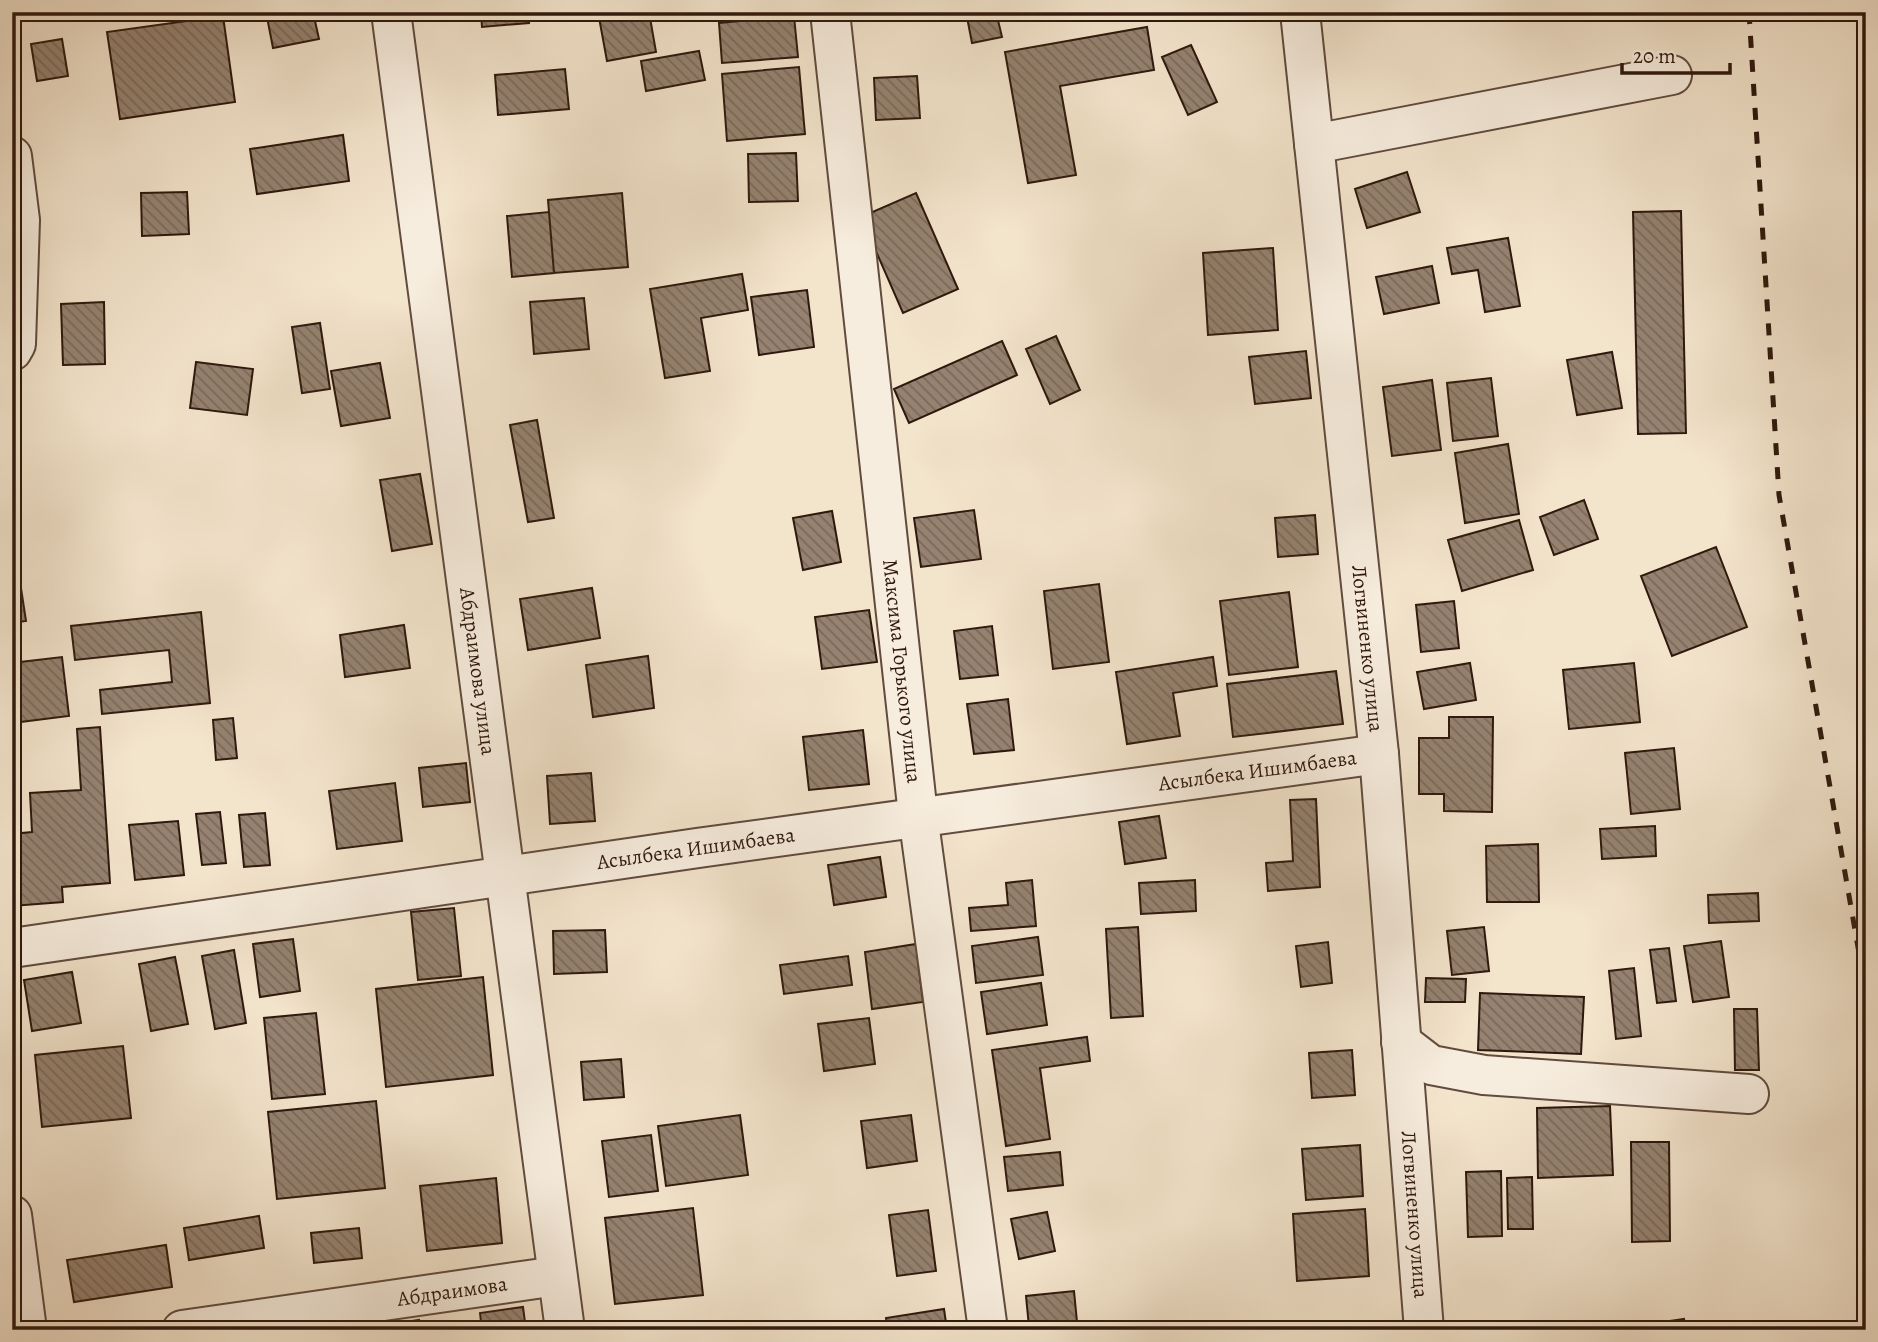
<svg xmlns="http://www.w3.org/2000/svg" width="1878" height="1342" font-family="Alegreya,serif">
  <defs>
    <pattern id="building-back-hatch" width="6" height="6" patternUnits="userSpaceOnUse" patternTransform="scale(1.75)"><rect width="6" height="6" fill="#958270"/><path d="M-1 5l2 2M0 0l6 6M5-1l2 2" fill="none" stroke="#7a695a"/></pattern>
  </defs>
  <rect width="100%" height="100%" fill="#f3e4cc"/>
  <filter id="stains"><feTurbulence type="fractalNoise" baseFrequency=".00286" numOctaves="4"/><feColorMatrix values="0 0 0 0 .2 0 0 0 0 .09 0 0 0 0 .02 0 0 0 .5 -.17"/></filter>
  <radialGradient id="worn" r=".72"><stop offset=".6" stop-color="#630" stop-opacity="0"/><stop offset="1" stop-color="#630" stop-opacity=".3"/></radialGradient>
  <path fill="url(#building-back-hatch)" stroke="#2f180d" stroke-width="2" d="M266,12h47l6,27 -46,9z
    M481,12h47l1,11 -47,4z
    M598,12h51l7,40 -49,9z
    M966,12h30l6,25 -30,6z
    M223,16l12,86 -115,17 -13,-87z
    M794,16l4,41 -76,6 -3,-40z
    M1147,27l7,43 -94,16 16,89 -48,8 -23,-131z
    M62,39l6,37 -31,5 -6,-37z
    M1191,45l26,57 -29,13 -26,-58z
    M699,51l6,29 -59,11 -5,-30z
    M799,67l6,67 -78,7 -5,-67z
    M565,69l4,40 -71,6 -3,-40z
    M917,76l3,42 -44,2 -2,-42z
    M343,135l6,46 -92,13 -7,-45z
    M796,153l2,48 -49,1 -1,-48z
    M1407,172l13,40 -53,16 -12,-39z
    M187,192l2,42 -47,2 -1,-43z
    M622,193l6,74 -74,6 -6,-73z
    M916,193l42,96 -55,24 -42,-96z
    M1681,211l5,222 -48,1 -5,-222z
    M549,212l5,61 -42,4 -5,-61z
    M1508,238l12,68 -35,6 -7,-42 -26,4 -5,-26z
    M1273,248l5,82 -70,5 -5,-82z
    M1432,266l7,37 -55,11 -8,-37z
    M742,274l6,36 -47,8 9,53 -45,7 -15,-89z
    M807,290l7,57 -55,8 -8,-58z
    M584,298l5,51 -55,5 -4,-52z
    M104,302l1,62 -42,1 -2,-61z
    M320,323l10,66 -28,4 -10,-66z
    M1056,336l24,54 -30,14 -24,-55z
    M1002,341l15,34 -108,48 -15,-34z
    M1306,351l5,47 -56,6 -6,-47z
    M1612,352l10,56 -45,7 -10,-55z
    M196,362l57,7 -6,46 -57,-7z
    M380,363l10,55 -49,8 -10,-55z
    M1491,378l7,58 -45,5 -6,-58z
    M1432,380l9,70 -49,6 -9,-69z
    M537,420l17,98 -26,4 -18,-97z
    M1508,444l11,70 -54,9 -10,-70z
    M420,474l12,70 -40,7 -12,-71z
    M1584,500l14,39 -44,16 -14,-38z
    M974,510l7,49 -60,8 -7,-49z
    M832,511l9,51 -38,8 -10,-52z
    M1315,515l3,39 -40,3 -3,-39z
    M1519,520l14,50 -71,21 -14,-51z
    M1716,547l31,80 -75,29 -31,-80z
    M12,562h5l9,59 -14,2z
    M1099,584l10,78 -56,7 -9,-78z
    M592,588l8,50 -72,12 -8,-51z
    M1289,592l9,75 -69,8 -9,-74z
    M1454,601l5,47 -38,4 -5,-47z
    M869,610l8,52 -55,7 -7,-52z
    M201,612l9,91 -108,11 -2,-24 72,-8 -3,-32 -94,10 -4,-34z
    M404,625l6,43 -65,9 -5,-42z
    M992,626l6,49 -38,4 -6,-48z
    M648,656l6,52 -61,9 -7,-52z
    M62,657l7,59 -57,7v-60z
    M1213,657l4,29 -44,7 7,43 -53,8 -11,-72z
    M1470,663l6,37 -52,9 -7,-37z
    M1634,663l6,59 -71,7 -6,-59z
    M1336,671l7,53 -110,13 -6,-53z
    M1008,699l6,51 -40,4 -7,-50z
    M1449,717h44l-1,95 -48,-1v-17h-25v-56h30z
    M233,718l4,40 -21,2 -3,-40z
    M100,727l10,156 -48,4 1,15 -51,4v-72l20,-2 -2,-39 51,-3 -4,-61z
    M863,730l6,54 -60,6 -6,-53z
    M1674,748l6,61 -49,5 -6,-61z
    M466,763l4,39 -47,5 -4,-39z
    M591,773l4,48 -45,3 -3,-48z
    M395,783l7,58 -65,8 -8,-58z
    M1316,799l4,88 -52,4 -2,-28 27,-2 -3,-61z
    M220,812l6,51 -24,2 -6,-51z
    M265,813l5,52 -26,2 -5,-52z
    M1159,816l7,42 -41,6 -6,-42z
    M178,821l6,54 -49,5 -6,-55z
    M1655,826l1,30 -54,3 -2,-30z
    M1538,844l1,58h-52l-1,-56z
    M880,857l6,40 -52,8 -6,-40z
    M1032,880l4,46 -65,5 -2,-23 39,-3 -2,-22z
    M1195,880l1,31 -55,3 -2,-31z
    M1758,893l1,28 -50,2 -1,-28z
    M454,908l7,68 -43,4 -7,-68z
    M1138,927l5,89 -32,2 -5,-89z
    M1484,927l5,44 -37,4 -5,-44z
    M605,930l2,42 -53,2 -1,-43z
    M1038,937l5,38 -67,8 -4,-37z
    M293,939l7,52 -40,6 -7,-53z
    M1721,941l8,56 -36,5 -9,-56z
    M1328,942l4,41 -31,4 -5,-41z
    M916,944l7,58 -51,7 -7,-57z
    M1669,948l7,53 -19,2 -7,-53z
    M234,950l12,73 -31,6 -13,-73z
    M848,956l4,29 -68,9 -4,-29z
    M175,957l13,67 -37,7 -12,-67z
    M1634,968l7,68 -25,3 -7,-68z
    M72,972l9,51 -49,8 -8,-51z
    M483,977l10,98 -107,12 -10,-98z
    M1426,978l40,1 -1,23h-40z
    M1041,983l6,42 -60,9 -6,-42z
    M1480,993l104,4 -3,57 -103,-4z
    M1734,1009h23l2,61h-24z
    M316,1013l9,81 -53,5 -8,-81z
    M869,1018l6,46 -51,7 -6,-47z
    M1087,1037l3,24 -50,7 10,71 -44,7 -14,-96z
    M123,1046l8,72 -89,9 -7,-72z
    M1352,1050l3,45 -43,3 -3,-45z
    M621,1059l3,38 -40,3 -3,-38z
    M376,1101l9,87 -108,11 -9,-87z
    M1610,1106l3,69 -75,3 -1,-70z
    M740,1115l8,60 -82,11 -8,-60z
    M911,1115l6,46 -50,7 -6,-47z
    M651,1135l7,56 -49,6 -7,-56z
    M1631,1142h38l1,99 -38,1z
    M1360,1145l3,51 -57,4 -4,-51z
    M1060,1152l3,33 -55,6 -4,-34z
    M1501,1171l1,65 -34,1 -2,-65z
    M1532,1177l1,52h-25l-1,-51z
    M496,1178l6,65 -75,8 -7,-65z
    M693,1208l10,87 -88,9 -10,-86z
    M1365,1209l4,67 -72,5 -4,-67z
    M928,1210l8,61 -39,5 -8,-61z
    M1047,1212l8,39 -36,8 -8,-40z
    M259,1216l5,32 -75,12 -5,-32z
    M359,1228l3,30 -48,5 -3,-30z
    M166,1245l6,42 -98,15 -7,-42z
    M1074,1291l3,31 -48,5 -3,-31z
    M523,1307l3,23h-44l-2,-17z
    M944,1309l3,21h-59l-2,-12z
    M1684,1319l2,11h-56l-1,-3z
    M419,1320l1,10h-66z
    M1374,1326v4h-40z"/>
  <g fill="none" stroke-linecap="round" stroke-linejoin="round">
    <g stroke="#604b3d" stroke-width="42">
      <g id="minor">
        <path id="s1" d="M391,12l174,1318"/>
        <path id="s2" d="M830,12l88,803 70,515"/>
        <path id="s3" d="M1300,12l79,742 45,576"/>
        <path d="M1314,144l358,-69"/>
        <path d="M12,156l8,64 -4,124 -4,7"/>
        <path id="s4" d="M12,948c455,-68 911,-133 1367,-194"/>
        <path d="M1401,1042l30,23 53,10 265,19"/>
        <path d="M12,1215l15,115"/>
        <path id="s5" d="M182,1330l375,-54"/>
      </g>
    </g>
    <use href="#minor" stroke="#f7edde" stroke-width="38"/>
    <path stroke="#2f180d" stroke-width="5" stroke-dasharray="12 12" stroke-linecap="butt" d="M1749,12l30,483 87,498"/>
  </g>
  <g text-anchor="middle" stroke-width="6" stroke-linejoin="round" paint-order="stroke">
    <g font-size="21" fill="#2f180d" stroke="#f7edde">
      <text dy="7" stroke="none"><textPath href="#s3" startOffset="640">Логвиненко улица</textPath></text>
      <text dy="7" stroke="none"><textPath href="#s1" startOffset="665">Абдраимова улица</textPath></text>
      <text dy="7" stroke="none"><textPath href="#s2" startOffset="663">Максима Горького улица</textPath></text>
      <text dy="7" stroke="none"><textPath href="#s4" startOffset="1258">Асылбека Ишимбаева</textPath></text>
      <text dy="7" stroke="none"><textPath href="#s4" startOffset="691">Асылбека Ишимбаева</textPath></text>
      <text dy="7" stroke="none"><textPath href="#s3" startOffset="1208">Логвиненко улица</textPath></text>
      <text dy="7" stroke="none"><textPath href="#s5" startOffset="273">Абдраимова</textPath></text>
    </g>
  </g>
  <rect width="1878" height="1342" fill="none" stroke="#f3e4cc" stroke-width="42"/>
  <rect x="14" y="14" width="1850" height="1314" fill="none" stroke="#2f180d" stroke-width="3.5"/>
  <rect x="21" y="21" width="1836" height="1300" fill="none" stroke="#2f180d" stroke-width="2"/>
  <path d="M1622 63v10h108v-10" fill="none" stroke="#2f180d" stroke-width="3.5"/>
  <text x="1633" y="63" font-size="21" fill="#2f180d" stroke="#f7edde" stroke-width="5" paint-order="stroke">20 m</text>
  <rect width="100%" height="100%" filter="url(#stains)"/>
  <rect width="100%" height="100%" fill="url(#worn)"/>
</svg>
